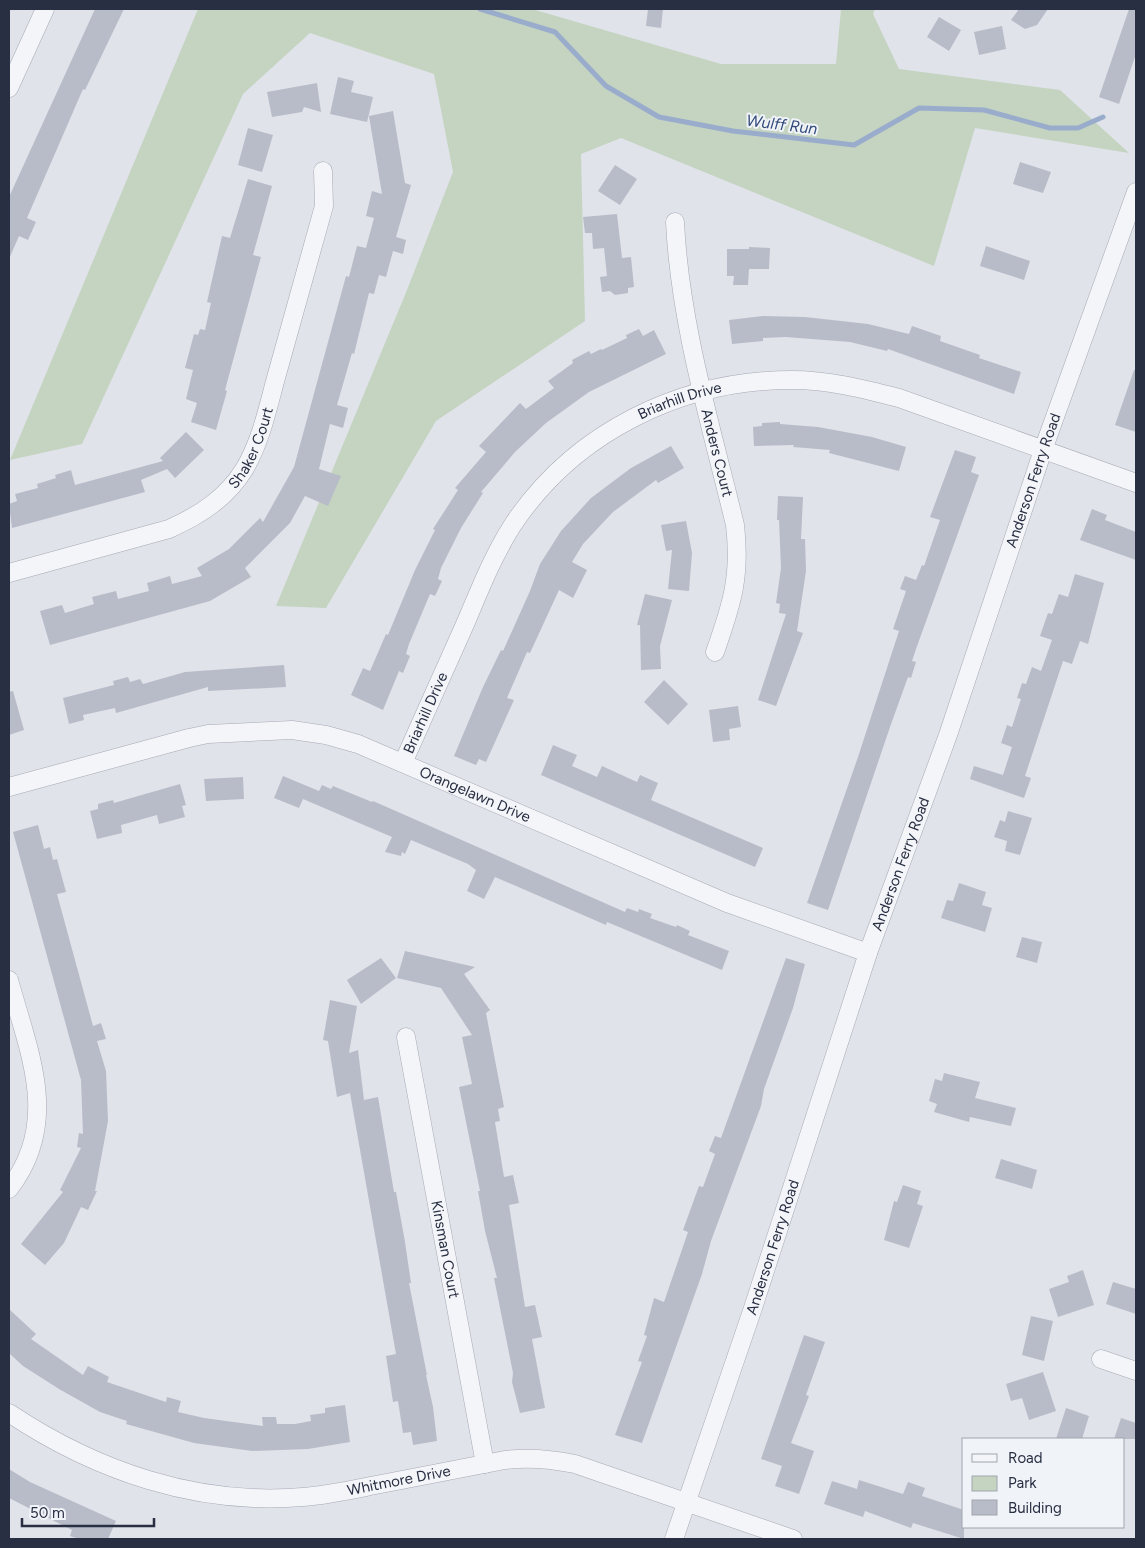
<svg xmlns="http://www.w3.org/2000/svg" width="1145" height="1548" font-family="Figtree,sans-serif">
  <rect width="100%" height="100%" fill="#e1e3ea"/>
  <path fill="#c4d4c1" d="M198,9h334l189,55h115l5,-55h34l-2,5 26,55 161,21 69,63 -154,-25 -41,138 -313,-128 -40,16 4,167 -149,100 -110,187 -50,-2 131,-316 46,-118 -19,-98 -124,-41 -67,61 -161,350 -72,16z"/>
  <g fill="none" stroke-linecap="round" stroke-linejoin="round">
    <path stroke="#9aaccc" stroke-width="5" d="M480,9l75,23 51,54 53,31 74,14 121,14 65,-37 65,2 66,18h28l25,-11"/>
  </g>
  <path fill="#b8bcc8" d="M95,9h29l-39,81 -2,-1 -56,129 9,4 -8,18 -9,-4 -10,23v-62z
    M648,9h15l-2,19 -15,-2z
    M1019,9h29l-11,16 -12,4 -14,-9z
    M1129,9h7v45l-17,50 -20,-7z
    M939,17l22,13 -12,21 -22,-14z
    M1002,26l4,23 -27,6 -5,-23z
    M338,77l16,4 -3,11 22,5 -6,25 -37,-8z
    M317,83l4,29 -17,-5 -2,5 -30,5 -5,-25z
    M393,111l12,72 6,2 -15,52 10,3 -3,14 -10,-3 -7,26 -7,-2 -5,19 -5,-1 -15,61 -2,-1 -15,52 11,3 -5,20 -13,-4 -11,45 22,7 -13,30 -23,-10 -15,27 -45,45 6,9 -41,24 -160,44 -10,-34 22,-6 3,8 29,-9 -2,-7 24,-6 2,8 31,-8 -2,-8 23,-7 2,8 30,-8 -5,-8 32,-19 31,-31 3,4 31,-55 52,-191 3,1 8,-31 9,2 8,-30 -8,-2 6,-25 10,3 -13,-78z
    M248,128l25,7 -11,37 -24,-7z
    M1020,162l31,10 -8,21 -30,-9z
    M615,165l22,14 -17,26 -22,-14z
    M248,179l24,7 -19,69 8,2 -36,133 2,1 -11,39 -25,-8 6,-19 -11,-4 7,-29 -8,-2 9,-34 4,1 2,-6 5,1 6,-27 -4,-1 15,-66 8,2z
    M617,214l5,44 9,-1 3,30 -6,1v5l-13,2 -5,-4 -8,1 -2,-15 7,-1 -3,-28 -11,1 -1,-16h-7l-2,-16z
    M986,246l44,15 -6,19 -44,-14z
    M749,247l21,1 -1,21h-20l-1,16h-15l1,-9h-7v-27h22z
    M763,316l42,1 63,7 41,10 3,-8 29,10 -1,5 40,14 -1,3 42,14 -7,22 -126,-45 -1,2 -37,-9 -64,-5 -23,1v3l-31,3 -3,-24z
    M639,329l4,7 11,-6 12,24 -77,38 -43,31 -31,29 -34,40 2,1 -22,35 -20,40 -3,11 4,2 -7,15 -5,-2 -21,50 -3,10 4,2 -7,17 -4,-2 -16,39 -32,-15 12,-27 7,3 16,-37 2,1 27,-65 20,-40 -2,-1 25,-39 -3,-2 31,-36 -7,-6 41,-43 6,6 28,-21 -6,-7 25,-18 -1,-3 17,-9 2,3 10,-5 1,1 25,-12 -1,-3z
    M1134,370h2v62l-21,-7z
    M780,422v2l38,3 54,10 34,10 -7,24 -70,-18 1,-3 -37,-3 1,-2 -40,1 -1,-19 9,-1v-3z
    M186,432l18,18 -29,28 -8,-9 -26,11 4,12 -133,36 -3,-24 8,-3 -2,-7 23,-6 -1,-4 19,-6 -1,-3 16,-5 4,15 88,-24 -3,-3z
    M671,446l13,22 -26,15 -2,-3 -43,32 -30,32 -11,18 15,8 -14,28 -14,-8 -29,63 -3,-1 -20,46 7,2 -28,62 -7,-3 -3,6 -22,-9 29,-69 18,-37 2,1 27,-60 10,-27 21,-33 30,-33 40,-30z
    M955,450l21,7 -5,15 8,3 -63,174 -4,12 4,1 -5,16 -3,-1 -18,50 -62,183 -21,-7 51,-146 41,-126 -6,-2 13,-38 -6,-2 5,-13 11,4 6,-15 2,1 16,-46 -10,-3z
    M778,496l25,1 -2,42h4l1,32 -9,60 6,2 -27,73 -18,-6 28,-86 -7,-1 1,-9 -4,-1 5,-35 -2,-48h-2z
    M1092,509l15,6 -2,5 31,12v28l-56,-20z
    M686,521l6,32 -3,38 -21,-2 4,-39 -6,1 -5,-26z
    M1075,574l29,9 -16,61 -8,-3 -8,23 -9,-3 -38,115 6,2 -7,20 -54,-19 4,-13 29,9 9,-28 -11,-4 6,-18 5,2 9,-28 -4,-1 5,-15 4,1 6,-17 9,4 11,-31 -12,-4 8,-23 4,1 7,-20 9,3z
    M645,594l27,6 -12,46 1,23 -20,1 -1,-45h-3z
    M284,665l2,22 -78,4v-4l-92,26 -1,-5 -32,7 1,5 -15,4 -6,-26 51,-13 -1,-4 15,-4 2,5 10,-3 3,5 42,-12z
    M664,680l24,24 -20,21 -24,-23z
    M13,691l11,39 -15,5v-43z
    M738,706l3,21 -12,2 1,11 -17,2 -4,-32z
    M553,745l24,10 -5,11 25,11 5,-11 35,16 3,-7 18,8 -7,17 112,48 -8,19 -214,-92z
    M283,776l36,15 3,-6 9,4 2,-3 39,16 1,-1 252,111 2,-4 11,4 1,-3 13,5 -2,4 26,9 1,-2 13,6 -2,4 41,16 -7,19 -115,-48 -1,3 -111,-48 -11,22 -17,-8 9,-21 -8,-6 -57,-24 -6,14 -3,-2 -1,4 -16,-4 7,-15 -89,-38 -4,9 -25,-10z
    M243,777l1,22 -38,2 -2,-22z
    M180,784l6,21 -4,1 3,11 -26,7 -2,-9 -36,10 1,8 -25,6 -7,-28 8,-2v-5l15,-4 1,3z
    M1008,811l24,7 -12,37 -15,-4 2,-10 -13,-4 6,-17 5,2z
    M38,825l6,24 6,-2 3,13 4,-1 9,33 -9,2 36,132 8,-3 5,16 -9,2 9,30 2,50 -13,70h2l-9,19 -7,-3 -17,36 -19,22 -24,-21 42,-52 -3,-2 21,-42 -4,-1 2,-14 4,1 -2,-54 -68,-248z
    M959,883l27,9 -4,13 10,3 -7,24 -44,-14 6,-18 6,1z
    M1022,937l20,5 -5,21 -21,-6z
    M405,951l70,16 -11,7 26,36 -4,3 18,94 -6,2 2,12 -5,1 9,55 9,-2 6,28 -10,2 16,102 10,-2 7,32 -10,2 13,69 -25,5 -8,-31 1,-9 -19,-95h3l-12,-47 -7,-40h2l-21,-104 13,-3 -10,-47 10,-2 -31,-47 -44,-10z
    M381,958l15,20 -35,26 -14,-24z
    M786,958l19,6 -12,44 -29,81 -3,17 -50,135 -9,33 -60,169 -27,-8 27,-73 -4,-1 9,-25 -3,-1 10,-37 10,4 24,-70 -5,-2 16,-44 4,1 12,-33 -6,-3 6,-15 6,2z
    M330,1000l27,6 -8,47 9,-3 6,50 14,-3 16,95h2l9,50 6,41h-2l18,92h-1l7,32 4,34 -24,4 -2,-13 -8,1 -5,-32 -5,1 -7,-46 10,-2 -46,-261 -13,4 -9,-56 -5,-1z
    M944,1073l36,9 -5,16 41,10 -5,18 -41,-9 -1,5 -35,-10 3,-8 -8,-3 6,-22 7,2z
    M1001,1159l36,11 -5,19 -37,-11z
    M903,1185l18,6 -4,13 6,2 -14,42 -25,-8 10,-39 3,1z
    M1083,1270l11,35 -36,12 -9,-28 20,-7 -2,-6z
    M1113,1282l23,7v25l-30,-10z
    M9,1309l27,25 -5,5 52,36 5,-9 21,11 -2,5 59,20 1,-5 14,4 -3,11 26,6 59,8 -1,-9h14l1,7h18l16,-3 -1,-6 15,-2v-5l20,-3 5,37 -42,7 -56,2 -58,-8 -68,-19 1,-3 -27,-9 -41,-23 -36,-23 -14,-13z
    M1031,1316l22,5 -9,40 -22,-6z
    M804,1335l21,7 -19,53 3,1 -18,47 23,8 -15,43 -24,-8 7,-20 -21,-7z
    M1043,1372l13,39 -27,9 -7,-22 -11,3 -5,-17z
    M1066,1408l23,8 -7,23h-26z
    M1121,1418l15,5v16h-22z
    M9,1469l21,13 86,39 -8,18h-29l-9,-3 2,-6 -63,-32z
    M859,1480l44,14 5,-12 17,6 -3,8 42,14v29l-51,-16 -2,5 -46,-17 -2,6 -39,-13 8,-23 25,8z"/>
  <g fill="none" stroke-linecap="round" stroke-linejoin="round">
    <g stroke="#a6a9b5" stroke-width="19">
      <g id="minor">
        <path d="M9,88l36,-79"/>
        <path id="s1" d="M675,222c5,103 36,203 60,303 6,51 -3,79 -20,127"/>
        <path id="s2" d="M9,573l160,-44c31,-14 58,-31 76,-61 18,-31 24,-67 34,-101 15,-54 30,-108 45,-161l-1,-35"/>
        <path id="s3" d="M403,763c21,-47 42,-94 63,-141 14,-33 27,-66 46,-96 62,-94 169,-146 280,-146 36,0 72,9 107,18l237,85"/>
        <path id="s4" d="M9,787l180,-49 19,-4 84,-4 34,5 32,9 369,159 141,50"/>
        <path d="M9,980c20,73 52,142 0,209"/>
        <path id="s5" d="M406,1037l79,427"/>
        <path d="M1101,1359l35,12"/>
        <path id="s6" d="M9,1413c87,58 188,93 294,84 26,-2 52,-8 78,-13 41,-8 82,-16 124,-24 24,-3 46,-1 70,4l218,75"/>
        <path id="s7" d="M674,1539l79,-231 115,-355 80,-218 95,-285 93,-258"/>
      </g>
    </g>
    <use href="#minor" stroke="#f4f5f8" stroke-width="18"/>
  </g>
  <g text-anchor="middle" stroke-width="4" stroke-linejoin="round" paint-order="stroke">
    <g font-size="15" fill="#282f43" stroke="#f0f3f7">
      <text dy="5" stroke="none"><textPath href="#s3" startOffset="475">Briarhill Drive</textPath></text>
      <text dy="5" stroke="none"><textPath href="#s2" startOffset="286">Shaker Court</textPath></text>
      <text dy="5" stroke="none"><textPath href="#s1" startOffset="235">Anders Court</textPath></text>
      <text dy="5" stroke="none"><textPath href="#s7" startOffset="1118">Anderson Ferry Road</textPath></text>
      <text dy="5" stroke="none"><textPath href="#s3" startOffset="55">Briarhill Drive</textPath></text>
      <text dy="5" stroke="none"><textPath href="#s4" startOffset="485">Orangelawn Drive</textPath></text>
      <text dy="5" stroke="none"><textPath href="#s7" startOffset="712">Anderson Ferry Road</textPath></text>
      <text dy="5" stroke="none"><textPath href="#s7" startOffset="308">Anderson Ferry Road</textPath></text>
      <text dy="5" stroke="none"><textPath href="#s5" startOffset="216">Kinsman Court</textPath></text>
      <text dy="5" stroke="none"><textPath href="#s6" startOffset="409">Whitmore Drive</textPath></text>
    </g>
    <g font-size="16" font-style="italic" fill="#304879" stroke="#f0f3f7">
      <text transform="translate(782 124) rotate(7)" y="6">Wulff Run</text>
    </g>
  </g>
  <rect width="1145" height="1548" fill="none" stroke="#282f43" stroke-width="20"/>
  <rect x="962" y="1438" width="162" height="90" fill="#f0f3f7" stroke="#a0a5af"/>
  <rect x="972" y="1454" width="25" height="8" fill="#f4f5f8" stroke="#a0a5af"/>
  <text x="1008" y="1463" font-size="15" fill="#282f43">Road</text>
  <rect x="972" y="1476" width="25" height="15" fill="#c4d4c1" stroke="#a0a5af"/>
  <text x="1008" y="1488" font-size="15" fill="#282f43">Park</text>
  <rect x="972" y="1500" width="25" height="15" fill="#b8bcc8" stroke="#a0a5af"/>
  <text x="1008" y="1513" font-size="15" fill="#282f43">Building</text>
  <path d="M22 1518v8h132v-8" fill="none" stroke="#282f43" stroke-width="2.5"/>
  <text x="30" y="1518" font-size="15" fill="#282f43" stroke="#f0f3f7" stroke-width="4" paint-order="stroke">50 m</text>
</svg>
